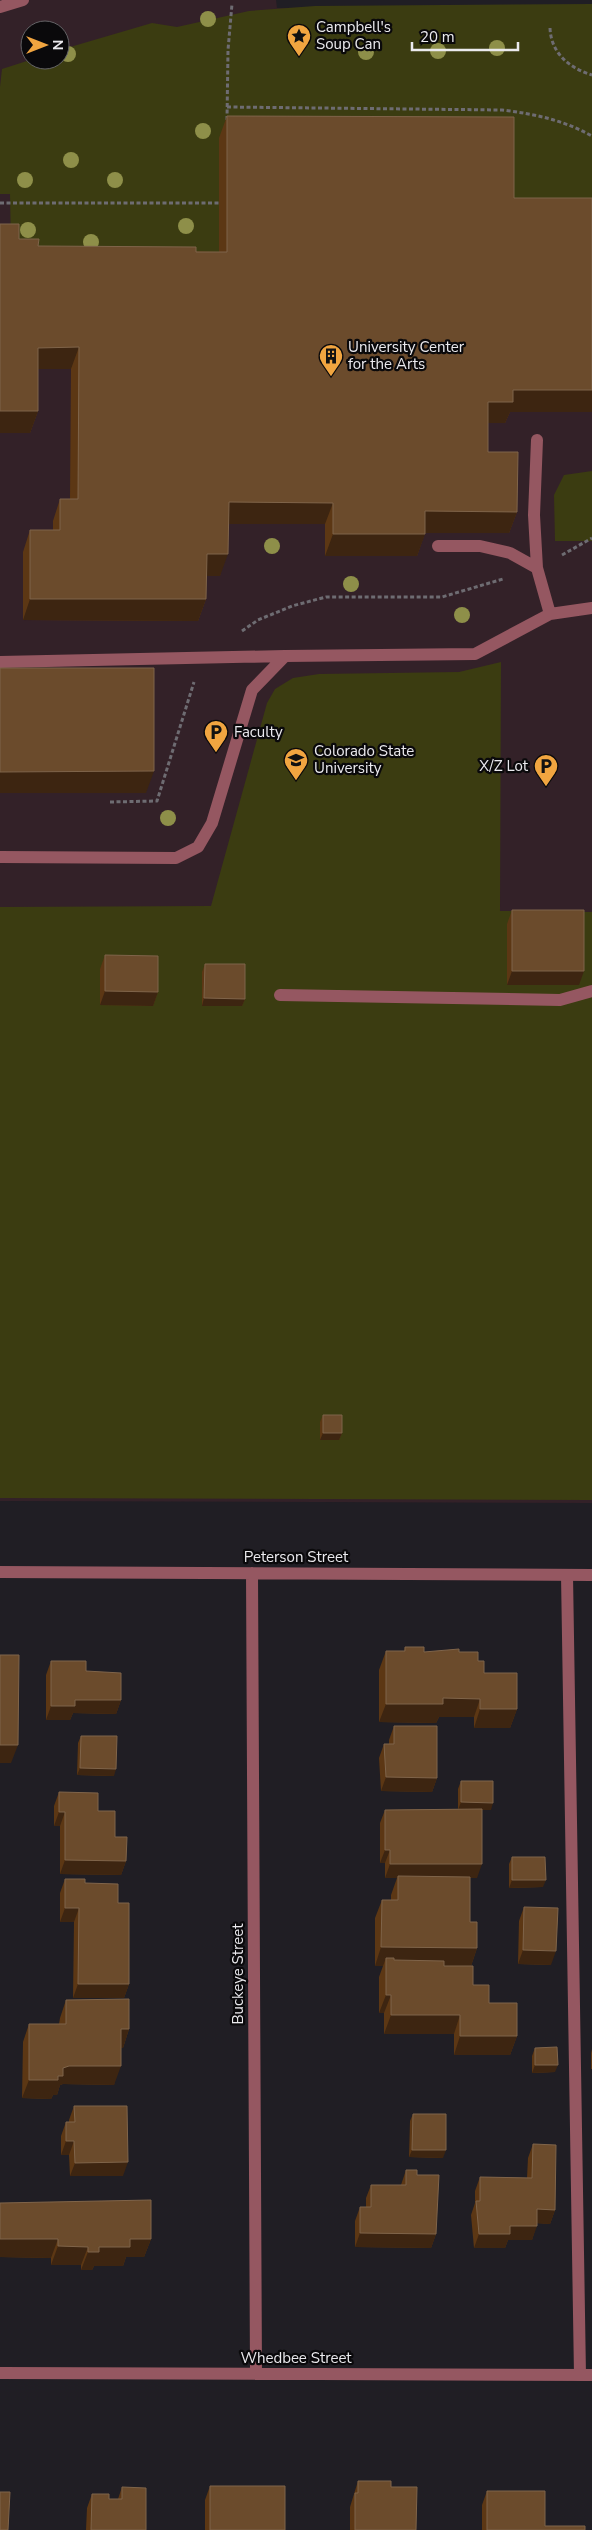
<svg xmlns="http://www.w3.org/2000/svg" width="592" height="2530" font-family="'Nunito Sans',sans-serif">
  <rect width="100%" height="100%" fill="#201e24"/>
  <path fill="#332128" fill-rule="evenodd" d="M0,0h276l1,8 315,-3v1498l-592,-2zM30,30h30v30h-30z"/>
  <path fill="#3b3c11" d="M592,4v216l-373,54 -208,-28 -1,-52h-10v-107l2,-18 28,-9h30v-10l92,-27 25,4 72,-16 66,-5z
    M592,471v70h-37l-1,-46 10,-20z
    M501,662l-1,249 92,1v588l-592,-2v-591l211,-1 56,-203 8,-14 18,-11 26,-4 140,-2z"/>
  <g fill="none" stroke-linecap="round" stroke-linejoin="round">
    <path stroke="#6e6c72" stroke-width="3" stroke-dasharray="4 2.5" stroke-linecap="butt" d="M550,28c1,25 19,40 42,47
      M227,107l275,3c33,4 61,10 90,26
      M227,120l1,-70 4,-46
      M0,203h219
      M562,555l30,-17
      M242,631l16,-11 34,-14 34,-9h116l61,-18
      M110,802l47,-1 37,-119"/>
    <path stroke="#955761" stroke-width="12" d="M537,440l-3,75 3,53 13,46
      M438,546h42l30,7 27,15
      M0,662l285,-6
      M0,857l176,1 22,-11 14,-24 40,-133 33,-34 190,-2 75,-40 42,-6
      M280,995l280,5 32,-9
      M567,1575l13,800"/>
    <path stroke="#955761" stroke-width="12" d="M0,7l23,-7
      M0,1572l592,3
      M252,1573l4,801
      M0,2373l592,2"/>
  </g>
  <g fill="#8e8f49">
    <circle cx="208" cy="19" r="8"/>
    <circle cx="497" cy="48" r="8"/>
    <circle cx="438" cy="51" r="8"/>
    <circle cx="366" cy="52" r="8"/>
    <circle cx="68" cy="54" r="8"/>
    <circle cx="203" cy="131" r="8"/>
    <circle cx="71" cy="160" r="8"/>
    <circle cx="25" cy="180" r="8"/>
    <circle cx="115" cy="180" r="8"/>
    <circle cx="186" cy="226" r="8"/>
    <circle cx="28" cy="230" r="8"/>
    <circle cx="91" cy="242" r="8"/>
    <circle cx="272" cy="546" r="8"/>
    <circle cx="351" cy="584" r="8"/>
    <circle cx="462" cy="615" r="8"/>
    <circle cx="168" cy="818" r="8"/>
  </g>
  <path fill="#5c3714" d="M227,116l287,82 78,214h-82l-5,11h-17v29l29,60 -8,21h-84l-8,23h-92v-32h-96l-9,52h-14v23l-8,22 -175,-1v-68l7,-22h23v-9l7,-22h10l1,-130h-33v42l-8,22 -11,-194 19,7 181,6v-114z
    M512,910l67,75h-72v-61z
    M105,955l53,37 -5,14 -53,-1v-36z
    M205,964l40,35 -3,7h-40v-34z
    M323,1415l19,18 -3,7h-19v-18z
    M405,1647l19,5h35l19,9 6,12 33,36 -7,19h-36v-11h-35l-3,6 -57,-1v-52l7,-19h18z
    M51,1661l35,10 35,29 -5,14 -43,-1 -3,7h-24v-45z
    M394,1726l43,52 -5,14 -51,-1 -2,-33 5,-14h5v-4z
    M81,1736l33,40 -37,-1 1,-32z
    M461,1781l30,29h-9l-5,68h-7v44l7,26 -6,18 2,19 44,51 -7,19h-56v-21h-70v-21h-5v-36l4,-11h-8v-48l7,-18h9v-5l6,-17h-12v-15h-5v-40l5,-13 73,-1v-20z
    M59,1792l39,19 17,26 11,24 -5,14 -61,-1v-48h-6v-20z
    M512,1857l31,30 -34,1v-24z
    M65,1879l20,4 33,20 11,81 -5,14h-51l1,-76h-14v-29z
    M524,1907l27,58 -33,-1 1,-43z
    M66,2000l63,29 -6,19h-2l-7,37 -51,-1 -3,1 -3,10h-4l-2,4 -29,-1 1,-56 6,-18h30l1,-6z
    M535,2048l20,24 -23,1v-17z
    M592,2049v20h-1v-16z
    M74,2106l49,70h-53l-1,-21h-8v-19l5,-14h3v-2z
    M413,2114l30,44 -34,-1 1,-36z
    M533,2144l22,66 -5,14 -13,-1 -5,17h-24l-3,8h-31l-3,-33 4,-12v-12l5,-14 47,1 1,-20z
    M406,2170l11,5 19,59 -5,14 -76,-1v-26l5,-14h6v-9l5,-13h30z
    M0,2203l151,36 -7,18h-18l-3,9h-29l-2,4h-11v-5h-30v-7l-51,-1z
    M358,2481l33,6 25,43h-66v-23z
    M210,2486l75,44h-80v-30z
    M122,2487l24,43h-60l1,-22 5,-14 17,5h9z
    M487,2491l58,35 40,4h-103v-25z"/>
  <path fill="#3d2511" d="M79,347l-8,22h-41l8,-21z
    M513,390h79v22h-82l-5,11h-25l8,-21z
    M0,411h38l-8,22h-30z
    M229,502l104,1 -8,21h-104z
    M425,511l92,1 -8,21h-92z
    M333,534h92l-8,22h-92z
    M207,554h21l-8,22h-21z
    M30,599h176l-8,22 -175,-1z
    M154,771l-8,22h-146v-21z
    M512,971h72l-5,14h-72z
    M105,991l53,1 -5,14 -53,-1z
    M204,998l41,1 -3,7h-40z
    M323,1433h19l-3,7h-19z
    M443,1698l37,1 -6,18h-35l-3,6 -57,-1 7,-18z
    M75,1700h46l-5,14 -43,-1 -3,7h-24l5,-14z
    M480,1709h37l-7,19h-36z
    M0,1745h18l-7,18h-11z
    M80,1768l36,1 -2,7 -37,-1z
    M386,1777l51,1 -5,14 -51,-1z
    M461,1802l32,1 -2,7h-33z
    M59,1812h6l-5,14h-6z
    M385,1850h5l-5,13h-5z
    M65,1860l61,1 -5,14 -61,-1z
    M390,1864h92l-5,14h-79v-2l-1,2h-12z
    M512,1880h34l-3,7 -34,1z
    M65,1908h14l-5,14h-14z
    M381,1947l96,1 -6,18h-85v-8l-3,8h-8z
    M523,1950l33,1 -5,14 -33,-1z
    M78,1984h51l-5,14h-51z
    M386,1995h5l-7,18h-5z
    M391,2015h69l-6,19h-70z
    M121,2029h8l-6,19h-9z
    M460,2036h57l-7,19h-56z
    M535,2065h23l-3,7 -23,1z
    M69,2066h52l-7,19 -51,-1 -3,1 -3,10h-4l-2,4 -29,-1 7,-18z
    M66,2141h8l-5,14h-8z
    M412,2150h34l-3,8 -34,-1z
    M128,2162l-5,14h-53l5,-13z
    M537,2209l18,1 -5,14 -18,-1z
    M510,2226h27l-5,14h-24l-3,8h-31l5,-14z
    M360,2233l76,1 -5,14 -76,-1z
    M0,2239h58l-7,19 -51,-1z
    M130,2239h21l-7,18h-18l-3,9h-29l-2,4h-11l7,-18 11,-5z
    M58,2246l30,1 -7,18h-30z"/>
  <path fill="#6b4b2c" stroke="#7f644a" d="M227,116l287,1v81h78v192h-79v12h-25v50h30l-1,60 -92,-1v23h-92v-31l-104,-1 -1,52h-21l-1,45h-176v-69h30v-31h18l1,-152 -41,1v63h-38v-187h19v15h20l-1,7 158,1v5h31z
    M0,668h154v103l-154,1z
    M512,910h72v61h-72z
    M105,955l53,1v36l-53,-1z
    M205,964h40v35l-41,-1z
    M323,1415h19v18h-19z
    M405,1647h19v5l35,-3v3h19v9h6v12h33v36h-37v-10l-37,-1v6h-57v-53h19z
    M0,1655h19l-1,90h-18z
    M51,1661h35v10l35,2v27h-46v6h-24z
    M394,1726h43v52l-51,-1 -2,-33h10z
    M81,1736h36l-1,33 -36,-1z
    M461,1781h32v22l-32,-1z
    M59,1792l39,1v18h17v26h12l-1,24 -61,-1v-48h-6z
    M482,1809v55h-92v-14h-5v-40z
    M512,1857h33l1,23h-34z
    M398,1876l72,1v45h7v26l-96,-1 1,-47h16z
    M65,1879h20v4l33,1v19h11v81h-51l1,-76h-14z
    M524,1907l34,1 -2,43 -33,-1z
    M386,1958h8v2l50,1v5h29v19h16v18h28v33h-57v-21h-69v-20h-5z
    M129,1999v30h-8v37h-52l-6,2v8h-5v4h-29v-56h37v-24z
    M557,2047l1,18h-23v-17z
    M74,2106h53l1,56 -53,1 -1,-22h-8v-19h9z
    M413,2114h33v36h-34z
    M533,2144l23,1 -1,65 -18,-1v17h-27v8h-31l-3,-33h4v-24l52,1z
    M406,2170h11v5h22l-3,59 -76,-1v-26h11v-22h35z
    M151,2200v39h-21v8h-31v5h-11v-5l-30,-1v-7h-58v-36z
    M358,2481h33v6h26l-1,43h-61v-37h3z
    M210,2486h75v44h-75z
    M122,2487l24,1v42h-55l1,-36h17v5h13z
    M487,2491h58v35h40v4h-98z
    M0,2492h10l-2,38h-8z"/>
  <defs>
    <g id="sight-pin" transform="scale(1.25)"><path d="M0 17L-7.5 6A9.5 9.5 0 1 1 7.5 6Z" fill="#f1a540" stroke="#0a090b"/><path d="M0-6L1.8-2.2L6-1.7L2.9 1.2L3.7 5.4L0 3.3L-3.7 5.4L-2.9 1.2L-6-1.7L-1.8-2.2Z" fill="#111"/></g>
    <g id="building-pin" transform="scale(1.25)"><path d="M0 17L-7.5 6A9.5 9.5 0 1 1 7.5 6Z" fill="#f1a540" stroke="#0a090b"/><path d="M-4-6H4V6H1V3H-1V6H-4ZM-2.5-4.3h1.7v1.8h-1.7ZM.8-4.3h1.7v1.8H.8ZM-2.5-1h1.7V.8h-1.7ZM.8-1h1.7V.8H.8Z" fill="#111"/></g>
    <g id="parking-pin" transform="scale(1.25)"><path d="M0 17L-7.5 6A9.5 9.5 0 1 1 7.5 6Z" fill="#f1a540" stroke="#0a090b"/><path d="M-3.5-5.5H1a3.5 3.5 0 0 1 0 7H-1V5.5H-3.5ZM-1-3.4V-.6H.8a1.4 1.4 0 0 0 0-2.8Z" fill="#111"/></g>
    <g id="university-pin" transform="scale(1.25)"><path d="M0 17L-7.5 6A9.5 9.5 0 1 1 7.5 6Z" fill="#f1a540" stroke="#0a090b"/><path d="M0-5L7-2L0 1L-7-2ZM-4 1L0 2.5L4 1V4Q0 6-4 4Z" fill="#111"/></g>
  </defs>
  <g fill-rule="evenodd">
    <use href="#sight-pin" x="299" y="36"/>
    <use href="#building-pin" x="331" y="356"/>
    <use href="#parking-pin" x="216" y="732"/>
    <use href="#university-pin" x="296" y="760"/>
    <use href="#parking-pin" x="546" y="766"/>
  </g>
  <g text-anchor="middle" stroke-width="4.5" stroke-linejoin="round" paint-order="stroke">
    <g font-size="15" fill="#ebeaee" stroke="#0a090b" text-anchor="start">
      <text x="316" y="32">Campbell's<tspan x="316" dy="17">Soup Can</tspan></text>
      <text x="348" y="352">University Center<tspan x="348" dy="17">for the Arts</tspan></text>
      <text x="234" y="737">Faculty</text>
      <text x="314" y="756">Colorado State<tspan x="314" dy="17">University</tspan></text>
      <text x="528" y="771" text-anchor="end">X/Z Lot</text>
    </g>
    <g font-size="15" fill="#ebeaee" stroke="#0a090b">
      <text x="296" y="1562">Peterson Street</text>
      <text transform="translate(238 1974) rotate(-90)" y="5">Buckeye Street</text>
      <text x="296" y="2363">Whedbee Street</text>
    </g>
  </g>
  <g transform="translate(45 45) rotate(90)"><circle r="24" fill="#0a090b" stroke="#646366"/>
  <path d="M0-4L9 19L0 12L-9 19Z" fill="#f1a540"/>
  <text y="-8" font-size="14" font-weight="bold" text-anchor="middle" fill="#ebeaee">N</text>
  </g>
  <path d="M412 42v8h106v-8" fill="none" stroke="#ebeaee" stroke-width="2.5"/>
  <text x="420" y="42" font-size="15" fill="#ebeaee" stroke="#0a090b" stroke-width="4" paint-order="stroke">20 m</text>
</svg>
